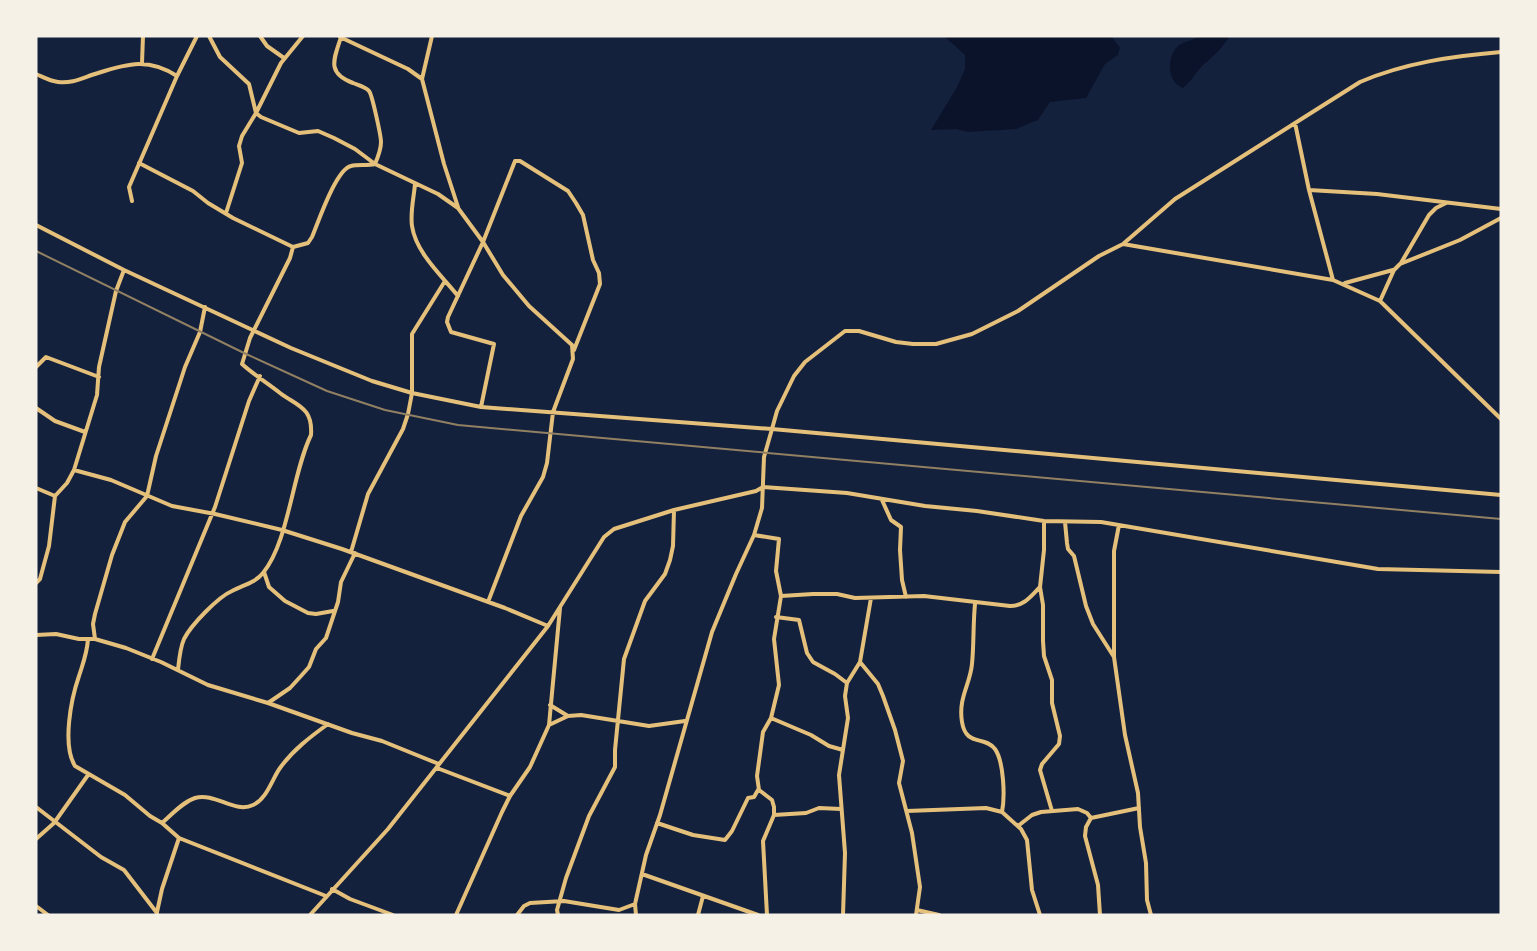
<svg xmlns="http://www.w3.org/2000/svg" width="1537" height="951" font-family="Ubuntu,sans-serif">
  <rect width="100%" height="100%" fill="#14213d"/>
  <path fill="#0b132b" d="M944,36h167l9,12 -2,7 -13,9 -19,34 -36,4 -12,18 -22,9 -48,3 -12,-3 -25,1 26,-43 8,-18v-14z
    M1201,36h29c-8,12 -16,20 -27,29 -7,7 -12,17 -20,23 -16,-5 -17,-31 -5,-42 3,-3 17,-7 23,-10z"/>
  <g fill="none" stroke-linecap="round" stroke-linejoin="round">
    <path stroke="#e5c07b" stroke-width="4" d="M209,36l11,21 29,27 7,29 5,4 38,16 19,-2 16,7 21,11 20,15 63,30 20,14 25,34 20,33 26,31 43,39 1,14 -20,53 -6,51 -4,14 -22,39 -33,86
      M260,36l7,10 17,12
      M432,36l-10,43 22,85 14,43
      M340,37l68,32 14,10
      M142,63l1,-27
      M36,74c7,3 14,7 22,8 15,2 26,-5 40,-9 31,-10 51,-15 79,3
      M1295,123l14,67 24,90
      M139,163l54,28 15,12 25,15 60,29 -3,11 -40,80 -8,26c11,10 25,19 38,29 17,13 33,14 31,42 -19,39 -22,106 -48,138 -8,10 -20,12 -31,18 -14,6 -41,34 -48,48 -4,9 -5,21 -6,31
      M415,184c-1,13 -5,28 -3,42 4,27 30,50 46,70
      M1309,190l68,4 124,15
      M132,201l-3,-14 48,-111 20,-40
      M226,213l16,-50 -3,-17 3,-10 14,-23 25,-50 22,-27
      M36,225l88,45 167,78 81,33 40,12 69,14 291,22 5,-18 17,-35 11,-14 40,-31h14l37,11 17,2h23l36,-10 46,-23 81,-55 24,-12 52,-45 185,-117c44,-19 93,-26 141,-30
      M1123,244l210,36 47,21 121,118
      M293,247l15,-4 4,-6c6,-14 24,-68 39,-71 7,-2 16,0 24,-2 3,-7 6,-14 6,-22 0,-6 -9,-48 -12,-51 -3,-4 -11,-6 -16,-8 -27,-10 -19,-24 -12,-46
      M1401,263l28,-48 7,-7 10,-5
      M1345,283l48,-13
      M1380,301l14,-31 6,-6 60,-24 41,-22
      M36,367l10,-10 53,20
      M481,407l13,-63 -43,-12 -4,-10 1,-5 35,-75 32,-81h5l48,30 8,12 7,12 10,45 6,13 1,11 -26,66
      M36,408l19,13 30,11
      M74,470l23,-75 2,-28 17,-76 8,-21
      M36,488l19,8 12,-13 7,-13 37,10 61,26 43,8 67,16 60,19 163,59 43,18
      M882,500l9,20 10,7 -1,23 2,30 4,17
      M1044,521v29l-4,37 3,18v36l1,15 8,24v23l8,33 -1,8 -17,20 -2,6 12,41
      M1065,522l2,21 1,6 6,7 12,50 7,18 21,33
      M1119,525l-5,26v106l11,78 13,58 2,34 6,36 1,37 4,15
      M754,535l25,4 -3,32 5,25 -7,43 5,46 -8,33 -8,14 -6,44 2,14 13,10 2,7v8l-11,26 4,74
      M351,552l17,-58 35,-65 5,-15 4,-21v-59l33,-53
      M264,572l5,15 16,14 23,12 8,1 17,-3
      M36,583l4,-4 9,-33 6,-50
      M781,596l32,-2h24l18,4 69,-2 86,10c14,0 20,-9 30,-19
      M871,598l-11,64 18,22 5,12 12,34 8,31 -4,22 13,50 8,54 -4,28
      M975,604c-2,20 -1,40 -3,60 -2,21 -14,34 -10,58 4,25 22,13 33,27 9,13 10,48 7,63
      M776,617l23,3 8,33 6,9 22,12 12,9
      M36,635l20,-1 23,5h16l31,9 35,14 47,23 60,18 84,30 30,8 57,23
      M88,639c-1,15 -5,24 -9,37 -8,23 -17,69 -4,90l50,29 25,21 12,7 17,15 147,58
      M95,639l-2,-15 2,-10 17,-59 13,-33 22,-26 9,-40 29,-89 15,-35 5,-25
      M152,659l63,-152 34,-106 11,-25
      M268,703l22,-15 11,-12 8,-9 7,-18 10,-11 12,-36 3,-20 14,-29
      M550,705l18,11
      M771,718l40,17 18,11 14,4
      M549,725l19,-9 13,-1 68,11 36,-5
      M437,768l73,28
      M36,807l65,50 23,13 33,43
      M907,811l79,-3 16,4 19,17 6,11 5,50 8,25
      M774,815l32,-2 13,-5 22,1
      M162,823c10,-9 21,-21 33,-25 20,-6 40,16 58,7 14,-6 19,-26 27,-37 13,-18 30,-31 48,-44
      M657,823l36,12 32,5 7,-9 16,-33 6,-1 4,-7
      M1018,826l14,-11 9,-3 37,-3 9,4 4,5
      M36,839l18,-16 34,-48
      M642,874l116,41
      M332,889l18,10 43,16
      M36,906l12,9
      M917,910l22,5
      M157,912l5,-23 17,-51
      M310,915l78,-86 160,-203 56,-89 10,-8 60,-19 82,-19 7,-4 84,6 78,13 52,5 67,10 57,1 277,47 123,3
      M456,915l46,-103 8,-16 20,-29 19,-42 11,-117
      M517,915l7,-9 6,-3 34,-2 55,9 16,-6
      M558,915l-1,-5 9,-32 23,-62 26,-49v-17l9,-91 21,-58 20,-27 5,-14 3,-14 1,-36
      M636,915l-1,-11 11,-49 14,-40 52,-183 24,-58 18,-39 8,-27 2,-51 8,-28 729,66
      M698,915l5,-19
      M843,915l2,-62 -6,-78 9,-57 -3,-22 2,-13 13,-21
      M1100,915l-2,-30 -13,-49 1,-9 5,-9 48,-10"/>
    <path stroke="#918062" stroke-width="2" d="M36,251l208,102 83,38 58,19 73,15 1043,94"/>
  </g>
  <rect width="1537" height="951" fill="none" stroke="#f6f1e7" stroke-width="75"/>
</svg>
